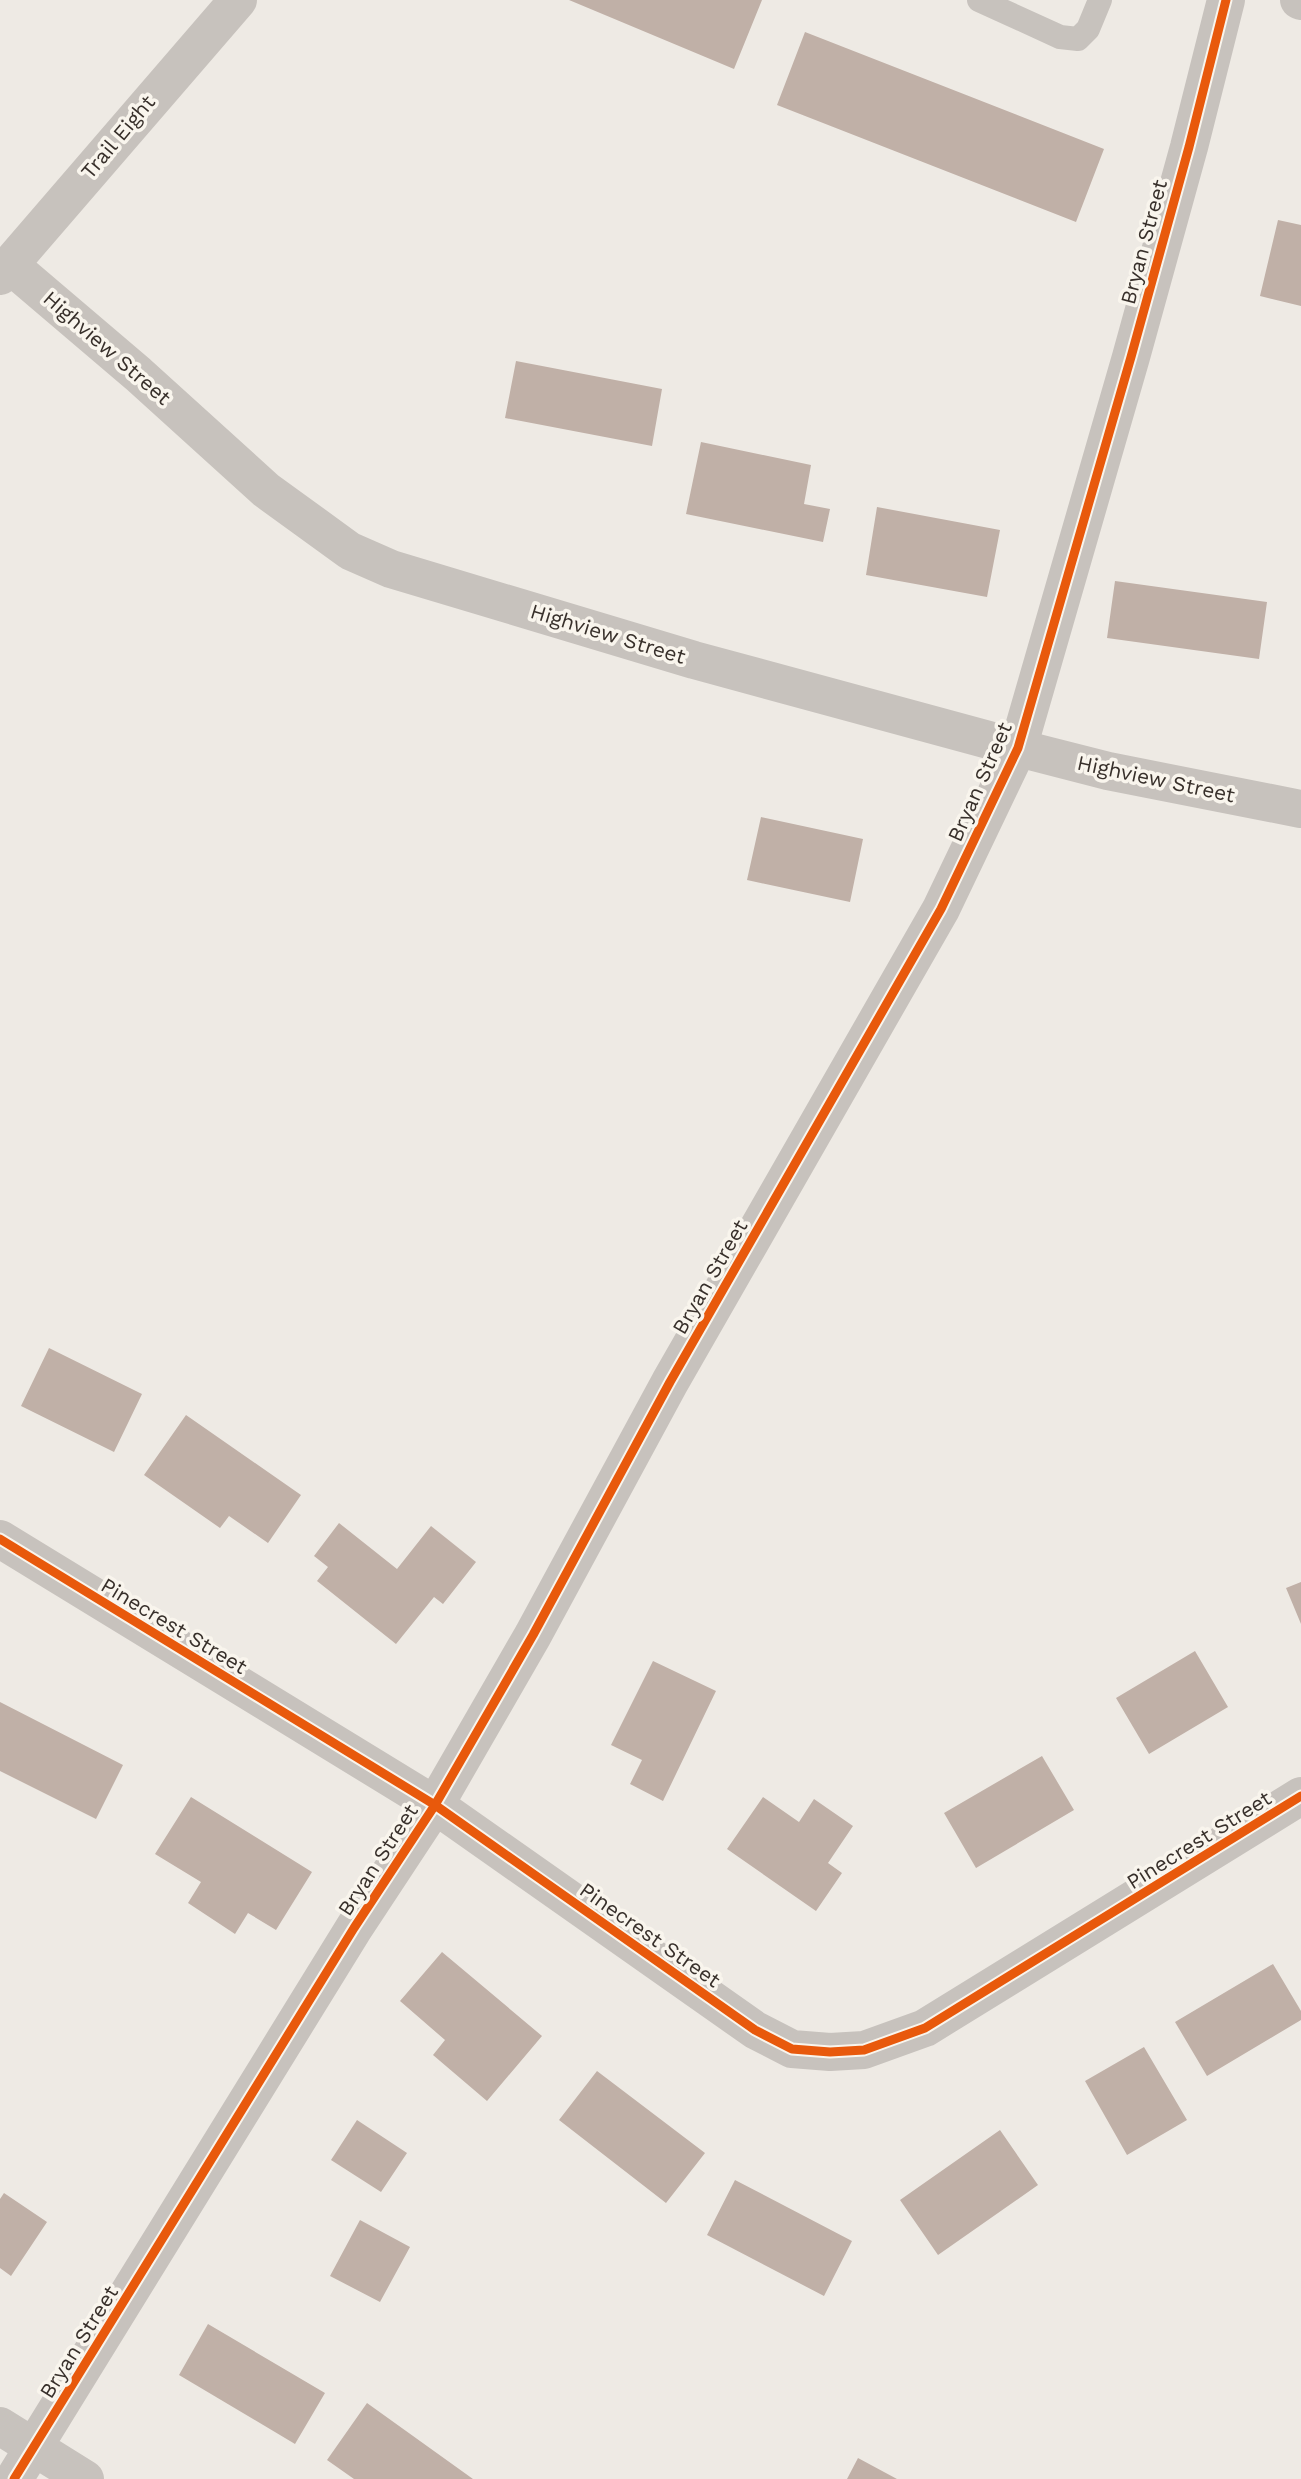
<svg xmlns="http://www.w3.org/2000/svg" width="1301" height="2479" font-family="'Work Sans',sans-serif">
  <rect width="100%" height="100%" fill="#eeeae4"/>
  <path fill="#c0b0a7" d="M569,0h193l-28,69z
    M805,32l299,117 -28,73 -299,-117z
    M1278,220l23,5v81l-41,-10z
    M516,361l146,28 -10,57 -147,-28z
    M701,442l110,23 -7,39 26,5 -7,33 -137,-28z
    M877,507l123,23 -13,67 -121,-22z
    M1115,581l152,21 -8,57 -152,-21z
    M761,817l102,22 -13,63 -103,-22z
    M49,1348l93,46 -28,58 -93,-46z
    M186,1415l115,80 -33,48 -39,-27 -9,12 -76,-53z
    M339,1523l58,46 34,-43 45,36 -33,42 -9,-7 -38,47 -79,-63 11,-14 -14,-11z
    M1301,1582v42l-15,-36z
    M1195,1651l33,56 -79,47 -33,-56z
    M653,1661l63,30 -53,110 -33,-17 12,-24 -31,-15z
    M0,1702l123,63 -27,54 -96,-48z
    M1042,1756l32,54 -98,58 -32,-55z
    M191,1797l121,75 -36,58 -28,-17 -13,21 -47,-31 13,-21 -46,-28z
    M763,1797l36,25 15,-23 39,27 -25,37 14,10 -26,38 -89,-62z
    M442,1952l100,84 -55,65 -54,-46 12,-15 -45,-39z
    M1273,1964l28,47v9l-94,56 -32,-54z
    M1144,2047l43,73 -60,35 -42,-74z
    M597,2071l108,82 -39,50 -107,-83z
    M357,2120l50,33 -26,39 -50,-32z
    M1000,2130l38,55 -100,70 -38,-55z
    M735,2180l117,61 -28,55 -117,-61z
    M4,2193l43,29 -36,54 -11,-8v-69z
    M360,2220l50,27 -30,55 -50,-26z
    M208,2324l117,69 -30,51 -116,-69z
    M367,2403l106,76h-119l-27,-19z
    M858,2458l39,21h-50z"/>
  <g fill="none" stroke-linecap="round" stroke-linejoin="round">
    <path stroke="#c7c2bd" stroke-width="24" d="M979,0l81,37 18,2 10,-10 12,-29"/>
    <path stroke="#c7c2bd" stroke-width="38" d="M10,265l128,109 128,116 84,61 41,18 303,91 324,88 90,23 193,38
      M0,276l238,-276
      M0,1539l435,266 320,225 37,19 38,3 34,-2 61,-22 376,-232
      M0,2426l85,53
      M14,2479l340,-551 81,-123 98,-170 137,-253 271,-473 77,-161 113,-391 58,-210 37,-147"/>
    <path stroke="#c7c2bd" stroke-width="38" d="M1299,0l2,1"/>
    <g stroke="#f9f5ed" stroke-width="13">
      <path id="cycleway" d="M0,1539l435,266 320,225 37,19 38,3 34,-2 61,-22 376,-232
        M14,2479l340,-551 81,-123 98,-170 137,-253 271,-473 77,-161 113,-391 58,-210 37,-147"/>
    </g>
    <use href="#cycleway" stroke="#e8590c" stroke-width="9"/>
  </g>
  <g text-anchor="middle" stroke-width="7" stroke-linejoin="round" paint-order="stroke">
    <g font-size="21" fill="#38302b" stroke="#f9f5ed">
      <text transform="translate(118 137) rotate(-50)" y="7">Trail Eight</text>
      <text transform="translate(1144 242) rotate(-75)" y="7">Bryan Street</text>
      <text transform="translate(107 348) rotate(41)" y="7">Highview Street</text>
      <text transform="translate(608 634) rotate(17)" y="7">Highview Street</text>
      <text transform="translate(1156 779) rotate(12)" y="7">Highview Street</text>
      <text transform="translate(980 782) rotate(-66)" y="7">Bryan Street</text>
      <text transform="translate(710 1277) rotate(-60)" y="7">Bryan Street</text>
      <text transform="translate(174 1626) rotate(31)" y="7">Pinecrest Street</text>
      <text transform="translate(1199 1840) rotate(-32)" y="7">Pinecrest Street</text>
      <text transform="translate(378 1860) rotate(-57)" y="7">Bryan Street</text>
      <text transform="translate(650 1935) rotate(35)" y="7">Pinecrest Street</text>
      <text transform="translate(79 2342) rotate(-58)" y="7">Bryan Street</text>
    </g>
  </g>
</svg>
